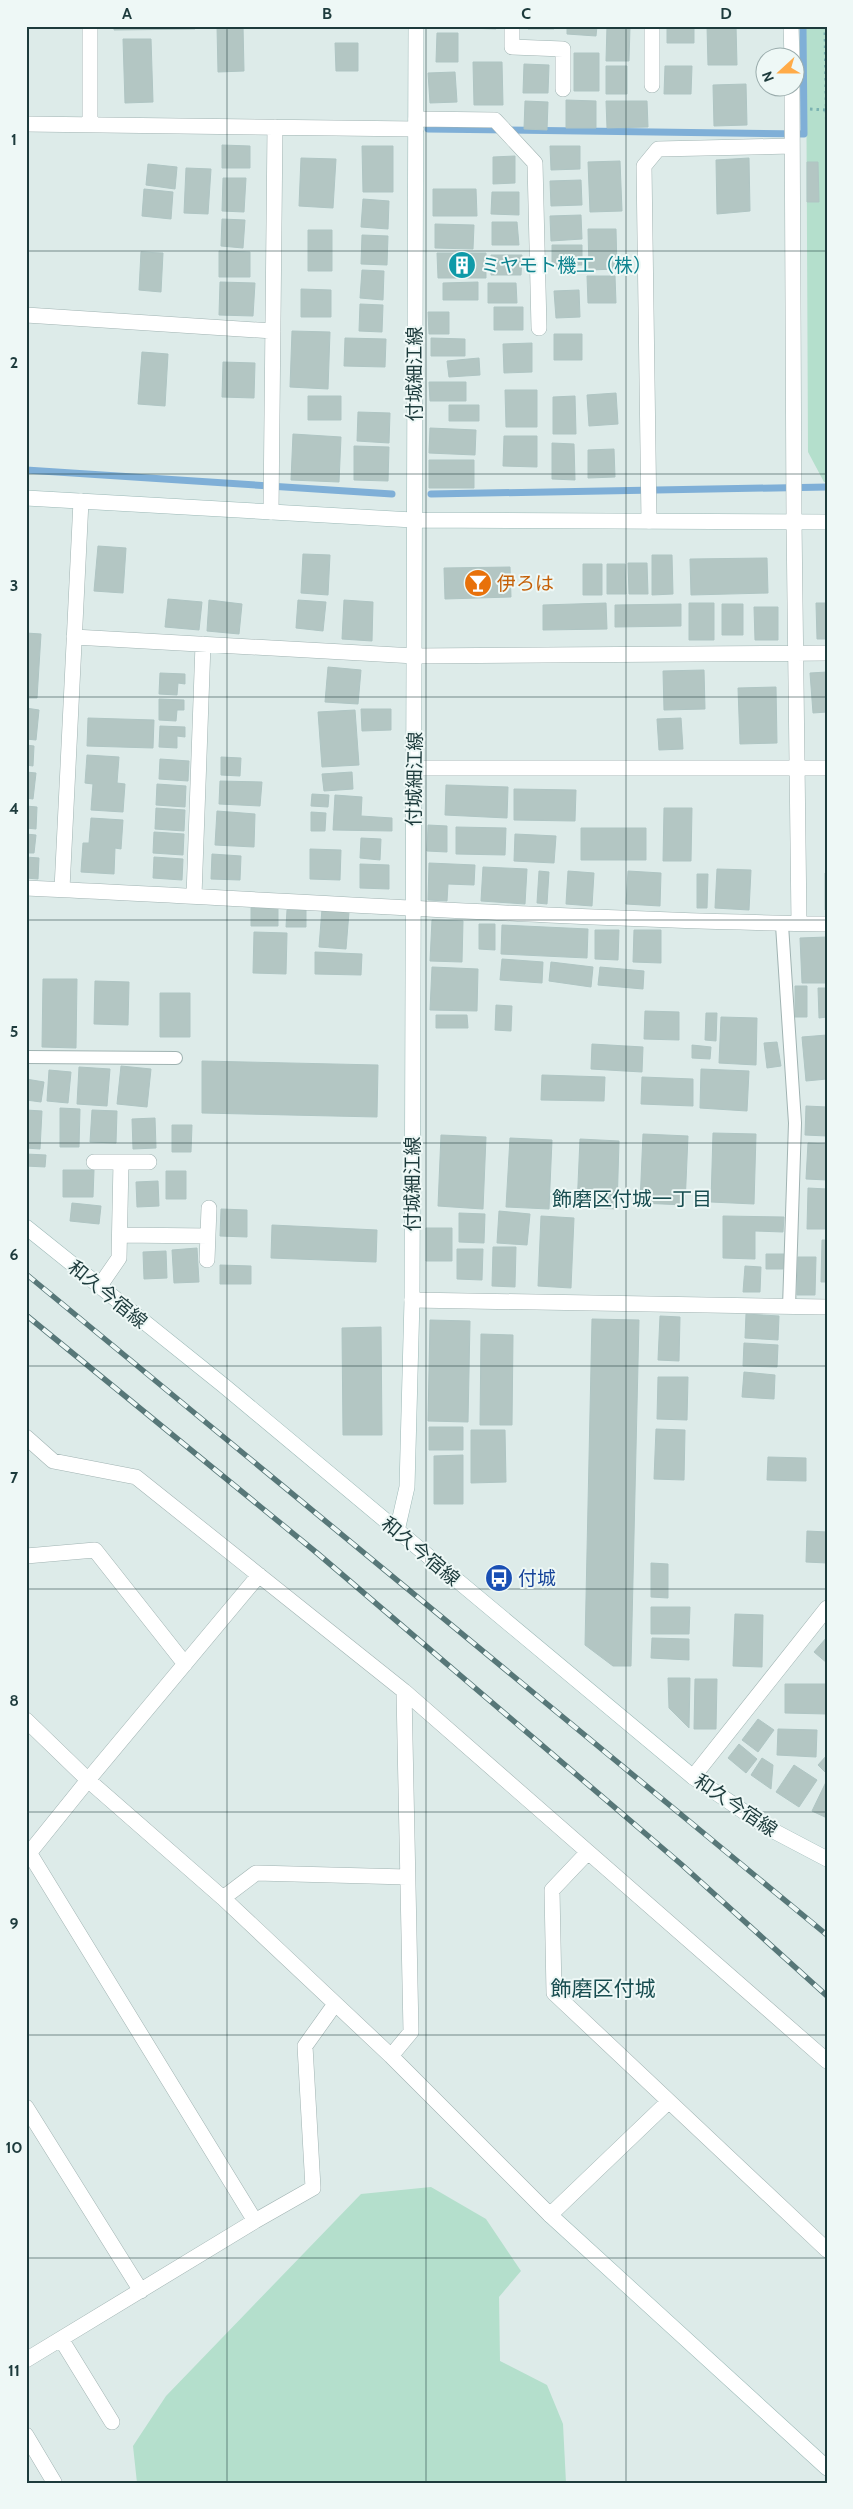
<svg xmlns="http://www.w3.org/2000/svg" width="853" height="2509" font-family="Cabin,'Noto Sans JP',sans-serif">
  <rect width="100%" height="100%" fill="#ddebe9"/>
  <path fill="#b4dfcc" d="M806,26h21v456h-3l-16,-30z
    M431,2187l55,32 35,52 -22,26 1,64 47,24 16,39 3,59h-429l-4,-37 33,-50 195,-202z"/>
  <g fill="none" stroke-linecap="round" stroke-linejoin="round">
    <path stroke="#7fafd7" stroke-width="7" d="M428,129l376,5 -1,-108
      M26,470l366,24
      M431,494l396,-7"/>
  </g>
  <path fill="#b3c6c3" stroke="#afc5c3" d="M114,26h81v3l-81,1z
    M217,26h26l1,45 -26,1z
    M468,26h28v3l-28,-1z
    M528,26h26v3h-26z
    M567,26h30l-1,10 -29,-2z
    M607,26h23l-1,35h-23z
    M667,26h27v17h-27z
    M707,26h29l1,39h-29z
    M437,33h21v29h-22z
    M123,39h28l2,63 -28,1z
    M335,43h23v28h-22z
    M574,53h25v38h-25z
    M473,62h29l1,43h-29z
    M524,64l25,1 -1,28h-25z
    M606,66h21v28h-21z
    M665,66h27l-1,28h-27z
    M455,72l2,30 -27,1 -2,-30z
    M746,84l1,41 -33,1 -1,-41z
    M566,100l30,1v27h-30z
    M525,101l23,1 -1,28 -23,-1z
    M606,101h41l1,26 -41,1z
    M222,145l28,1v22h-28z
    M362,146h31v46h-30z
    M550,146h30v23l-29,1z
    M515,156v27l-22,1v-27z
    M301,158l35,1 -3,49 -34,-2z
    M749,158l1,53 -33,3 -1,-54z
    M620,161l2,50 -32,1 -2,-50z
    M807,162h11l1,40h-12z
    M148,164l29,3 -2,22 -29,-4z
    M186,168l25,1 -3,45 -24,-1z
    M223,178h23l-2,34 -22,-1z
    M581,180l1,25 -31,1 -1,-25z
    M144,189l29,3 -2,27 -29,-3z
    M433,189h43l1,27h-44z
    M492,192h27v23l-28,-1z
    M363,199l26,2 -1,28 -27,-2z
    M581,215l1,24 -31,2 -1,-25z
    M222,219l23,1 -2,28 -22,-2z
    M492,222h25l2,23h-27z
    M435,224l39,1 -1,24 -38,-1z
    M588,229h28l1,40 -28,1z
    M308,230h24v41h-24z
    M362,235l26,1 -1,29 -26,-1z
    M552,245h30v20h-30z
    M219,251l31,1v25h-31z
    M141,252l22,1 -2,39 -22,-2z
    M437,253h49v25h-48z
    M491,255h31l-1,20h-30z
    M362,270l22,1 -1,29 -23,-2z
    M587,276h28l1,27h-28z
    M220,282l35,1 -2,33 -34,-1z
    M478,282v18h-35v-17z
    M488,283h28l1,20h-29z
    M301,289l30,1v27h-30z
    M579,290l1,27 -24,1 -2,-27z
    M360,304l23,1 -1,27 -23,-1z
    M494,307h29v23h-29z
    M428,312h21v22h-20z
    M292,331l38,1 -2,57 -38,-2z
    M554,334h28v26h-28z
    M345,338l41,1 -1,28 -41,-1z
    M431,338l34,1v17h-34z
    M532,343v29l-28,1 -1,-29z
    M142,352l26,2 -3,52 -27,-2z
    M479,358l1,17 -31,2 -2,-16z
    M223,362l32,1 -1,35 -32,-1z
    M429,382h37v19h-36z
    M505,390h32v37h-31z
    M616,393l2,31 -29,2 -2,-31z
    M308,396h33v24h-33z
    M575,396l1,38h-23v-37z
    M449,405h30v16h-30z
    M358,412l32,1 -1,30 -32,-2z
    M430,428l46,2 -1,25 -46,-2z
    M293,434l48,3 -2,45 -48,-2z
    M504,436h33v31l-34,-1z
    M552,443l22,1 1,36 -23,-1z
    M354,446l35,1 -1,34 -34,-1z
    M614,449l1,28 -27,1v-28z
    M429,460h45v28h-45z
    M98,546l28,2 -3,45 -29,-2z
    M303,554l27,1 -2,40 -27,-2z
    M652,555h20l1,39 -21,1z
    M767,558l1,35 -77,2 -1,-36z
    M628,563h19l1,31h-19z
    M583,564h19v31h-19z
    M607,564h18l1,30h-19z
    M510,567l1,30 -66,2 -1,-31z
    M168,599l34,3 -3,28 -34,-3z
    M209,600l33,4 -3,30 -32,-3z
    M298,600l28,2 -3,29 -27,-3z
    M344,600l29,2 -1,39 -30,-2z
    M606,603l1,26 -64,1v-25z
    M689,603h25v37h-25z
    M816,603h11v36h-10z
    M681,604v22l-66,1v-22z
    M722,604h21v31h-21z
    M754,607h24v33h-23z
    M26,633l15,1 -4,64h-11z
    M328,667l33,3 -3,34 -33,-2z
    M704,670l1,39 -41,1 -1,-39z
    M827,672v40l-14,1 -3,-40z
    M160,673l25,1v10l-7,-1 -1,12 -18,-1z
    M776,687l1,56 -37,1 -2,-56z
    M159,699l25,1v10h-7l-1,11 -17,-1z
    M26,708l13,2 -3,30 -10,-1z
    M361,709h30v21l-29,1z
    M355,710l4,55 -37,2 -4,-55z
    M88,718l66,2 -1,28 -66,-2z
    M681,718l2,31 -24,1 -2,-31z
    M160,726l25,1v10l-8,-1v12l-18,-1z
    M26,745l8,1 -1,20 -7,-1z
    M87,755l32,2 -2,26 8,1 -2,28 -32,-2 2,-26 -8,-1z
    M221,757l20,1 -1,18 -19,-1z
    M160,759l29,2 -1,20 -29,-2z
    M26,772l10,1 -3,26 -7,-1z
    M352,772l1,17 -29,2 -2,-17z
    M220,781l42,1 -2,24 -41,-2z
    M157,784l29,2 -1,21 -29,-2z
    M446,785l62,2 -1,31 -62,-3z
    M514,789l62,1 -1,31 -61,-1z
    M312,794l17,1 -1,12 -17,-1z
    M335,795l27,2 -1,19 31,2v13l-59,-1z
    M26,806l11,1 -1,22 -10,-1z
    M156,808l29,2 -1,21 -29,-2z
    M664,808h28l-1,53h-28z
    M217,811l38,3 -1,33 -39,-2z
    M311,812l15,1 -1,18h-14z
    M91,818l32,2 -2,29 -6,-1 -1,26 -33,-2 2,-29h6z
    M428,825l19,1v26l-20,-1z
    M456,827l50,1 -1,27 -49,-1z
    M581,828h65v32h-65z
    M154,832l30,2 -1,21 -30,-2z
    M26,834l10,1 -2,18h-8z
    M515,834l41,2 -2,27 -40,-2z
    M361,838l20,1 -1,21 -20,-2z
    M310,849l31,1 -1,30 -30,-1z
    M212,854l29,2 -1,24 -29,-1z
    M26,857l13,1 -1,21 -12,-1z
    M154,857l29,2 -1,21 -29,-2z
    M429,863l46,2 -1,20 -26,-1 -1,17 -19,-1z
    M360,864l29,1v24l-29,-1z
    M483,867l44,2 -2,35 -44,-3z
    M717,869l34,1 -2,40 -34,-2z
    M539,871l10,1 -2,32 -10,-1z
    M568,871l26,2 -2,33 -26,-2z
    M628,871l33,2 -1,33 -34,-2z
    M825,873h2v37h-2z
    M697,874h11l-1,34h-10z
    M251,908h27v18h-27z
    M322,909l27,3 -3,37 -27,-2z
    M287,910h19v17h-20z
    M432,920l31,1 -1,41 -32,-1z
    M479,924h16v26l-16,-1z
    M502,925l86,4 -1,29 -86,-4z
    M595,930h24l-1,30 -23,-1z
    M634,930h27v33l-28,-1z
    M254,932l33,1 -1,41 -33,-1z
    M827,937v46h-25l-2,-45z
    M315,952l47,2 -1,21 -46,-1z
    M502,959l41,3 -1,21 -42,-3z
    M551,962l42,5 -2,20 -42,-6z
    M432,967l46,2 -1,42 -47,-1z
    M600,967l44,4 -1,18 -45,-4z
    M43,979h34l-1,69 -34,-1z
    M95,981l34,1 -1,43 -34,-1z
    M795,986h12v31h-12z
    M818,988h9v29l-8,1z
    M160,993h30v44h-30z
    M496,1005l16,1 -1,25 -16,-1z
    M645,1011l34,1v28l-35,-1z
    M706,1013h11l-1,28 -11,-1z
    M436,1015h31l1,13h-32z
    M721,1017l36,1 -1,47 -37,-2z
    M827,1035v44l-21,2 -4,-44z
    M777,1042l4,24 -14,2 -3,-25z
    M592,1044l51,3 -1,25 -51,-3z
    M692,1045l19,2 -1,12 -18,-1z
    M202,1061l176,4 -1,52 -175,-4z
    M121,1066l30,3 -4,38 -30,-3z
    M79,1067l31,2 -3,37 -30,-2z
    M701,1069l48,2 -2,40 -47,-3z
    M49,1070l22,2 -3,31 -21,-2z
    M542,1075l63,2 -1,24 -63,-1z
    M642,1077l51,2v27l-52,-2z
    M26,1079l18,3 -3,20 -15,-2z
    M806,1106l21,1v29l-22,-1z
    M60,1108l20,1 -1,38h-19z
    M26,1110l16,1 -2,38 -14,-1z
    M92,1110l25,1 -1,32 -26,-1z
    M155,1118l1,30 -23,1 -1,-30z
    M172,1125h20l-1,27h-19z
    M713,1133l43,1 -2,70 -43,-2z
    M643,1134l45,2 -3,69 -45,-2z
    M441,1135l45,2 -3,72 -45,-3z
    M510,1138l42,2 -3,69 -43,-2z
    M580,1139l39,2 -2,68 -40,-2z
    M808,1143l19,1v36l-21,-1z
    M26,1154l20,1 -1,12 -19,-1z
    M63,1170h31l-1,27h-30z
    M166,1171h20v28h-20z
    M158,1181l1,25 -22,1 -1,-25z
    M808,1188l19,1v40h-20z
    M72,1203l29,3 -2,18 -29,-3z
    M221,1209l26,1v27l-27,-1z
    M499,1211l31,3 -3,31 -30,-2z
    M459,1213l26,1 -1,29 -25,-1z
    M541,1216l33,2 -3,70 -33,-2z
    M723,1216l61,1 -1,15 -28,-1v28l-32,-1z
    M272,1225l105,5 -1,32 -105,-4z
    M426,1228h26v33h-26z
    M822,1240h5v42h-6z
    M493,1247h23l-1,40 -23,-1z
    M197,1248l2,34 -25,1 -2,-33z
    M457,1249h26l-1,31 -25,-1z
    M166,1251l1,27 -23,1 -1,-27z
    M766,1254h18l-1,15h-17z
    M798,1257h18l-1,38h-18z
    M220,1265l31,1v18h-31z
    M745,1266l16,1 -1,25h-17z
    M746,1314l33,2 -1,24 -33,-2z
    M660,1316l20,1 -1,44 -21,-1z
    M592,1319l47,1 -8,346h-18l-28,-21z
    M430,1320l40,1 -2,101 -40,-1z
    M381,1327l1,108h-39l-1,-107z
    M481,1334l32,1 -1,90h-32z
    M744,1343l34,2 -1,22 -34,-1z
    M744,1372l31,3 -1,24 -32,-2z
    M658,1377h30l-1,43 -30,-1z
    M429,1427h34v23h-34z
    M656,1429l29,1 -1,50 -30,-1z
    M471,1430h34l1,52 -35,1z
    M463,1455v49h-29v-48z
    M768,1457l38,1v23l-39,-1z
    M807,1531l20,1v31l-21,-1z
    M651,1563l17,1v34l-17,-1z
    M651,1607h39l-1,27h-38z
    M735,1614l28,1 -1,52 -29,-1z
    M827,1637v26l-13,-11z
    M652,1638l37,1v21l-38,-2z
    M668,1678h22l-1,50 -20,-20z
    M695,1679h22l-1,50h-22z
    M785,1684h42v30l-42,-1z
    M758,1719l16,11 -16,22 -16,-12z
    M778,1729l39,1 -1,27 -39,-2z
    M739,1744l18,15 -11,14 -18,-15z
    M827,1755v19l-9,-9z
    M762,1758l11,7 -2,24 -20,-14z
    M794,1765l23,15 -18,27 -23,-15z
    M827,1780v38l-15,-7z"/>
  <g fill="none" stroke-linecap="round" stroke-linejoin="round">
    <g stroke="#a0b3b2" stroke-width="14">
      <path id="lane" d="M782,925l13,198 -6,184
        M26,1057l150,1"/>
    </g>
    <g stroke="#a0b3b2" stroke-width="16">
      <path id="street" d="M90,26v99
        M512,26v21l51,2v40
        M791,26l1,32
        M652,85v-59
        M792,88l2,433 5,402
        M416,119l79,1 40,43 4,165
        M26,124l390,5
        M26,315l247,16
        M271,512l4,-385
        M649,521l-5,-355 14,-17 134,-3
        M74,637l341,19 412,-3
        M414,768h413
        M26,888c267,12 534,32 801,36
        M62,889l19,-388
        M194,896l9,-252
        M94,1162h55
        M121,1235l87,1
        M207,1260l2,-52
        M99,1287l20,-29 2,-96
        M412,1300l415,7
        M26,1437l27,24 83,16 268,214 423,370
        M26,1556l69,-6 90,114
        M26,1720l62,60 135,118 168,158 159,159 118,-113
        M693,1777l134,-169
        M588,1852l-36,38 2,103 273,257
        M30,1854l225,367
        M26,1857l62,-77 171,-205
        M223,1898l33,-25 151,4
        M391,2056l20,-24 -7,-341
        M26,2107l115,184
        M61,2339l51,83
        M26,2360l229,-139 58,-33 -8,-142 30,-42
        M26,2435l28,47"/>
    </g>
    <g stroke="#9bb8b6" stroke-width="16">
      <path id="secondary" d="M26,498l387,22 414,2
        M26,1227l197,158 470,392 75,51 59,31
        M397,1531l10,-44 5,-187 4,-1274
        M550,2215l277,253"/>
    </g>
    <path stroke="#7ab2b1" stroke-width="3" stroke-dasharray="2.5 4" stroke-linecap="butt" d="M825,26l2,131
      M810,109l16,1"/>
    <use href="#lane" stroke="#fff" stroke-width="12"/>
    <use href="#street" stroke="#fff" stroke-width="15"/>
    <use href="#secondary" stroke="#fff" stroke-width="15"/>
    <g stroke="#577778" stroke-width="5.5">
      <path id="rail" d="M26,1274l801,661
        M26,1315l291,238 364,311 146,132"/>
    </g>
    <use href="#rail" stroke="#eef8f6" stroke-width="4" stroke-dasharray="11" stroke-linecap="butt"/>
  </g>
  <path fill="none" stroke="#1d3b3c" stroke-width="1" stroke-opacity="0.55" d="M227,26v2457M426,26v2457M626,26v2457M26,251h801M26,474h801M26,697h801M26,920h801M26,1143h801M26,1366h801M26,1589h801M26,1812h801M26,2035h801M26,2258h801"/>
  <defs>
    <g id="building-disc" transform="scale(1.4375)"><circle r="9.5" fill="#0f9aa8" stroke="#eef8f6"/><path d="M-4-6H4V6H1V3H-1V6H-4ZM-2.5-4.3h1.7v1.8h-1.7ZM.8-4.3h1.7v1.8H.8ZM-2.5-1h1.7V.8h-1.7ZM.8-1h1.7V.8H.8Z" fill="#fff"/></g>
    <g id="bar-disc" transform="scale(1.4375)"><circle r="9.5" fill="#e8710a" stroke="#eef8f6"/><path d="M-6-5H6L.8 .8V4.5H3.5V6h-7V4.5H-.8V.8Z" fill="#fff"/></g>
    <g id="bus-disc" transform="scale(1.4375)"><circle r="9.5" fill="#1a4fb4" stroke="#eef8f6"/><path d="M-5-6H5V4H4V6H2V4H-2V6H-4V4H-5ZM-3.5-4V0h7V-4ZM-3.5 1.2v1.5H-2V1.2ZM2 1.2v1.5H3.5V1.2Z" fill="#fff"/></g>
  </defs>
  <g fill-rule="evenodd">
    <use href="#building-disc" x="462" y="265"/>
    <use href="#bar-disc" x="478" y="583"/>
    <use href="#bus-disc" x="499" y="1578"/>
  </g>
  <g text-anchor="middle" stroke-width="4" stroke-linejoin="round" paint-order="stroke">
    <g font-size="19" fill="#0d838f" stroke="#eef8f6" text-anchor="start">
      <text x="481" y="272">ミヤモト機工（株）</text>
    </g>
    <g font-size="19" fill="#1d3b3c" stroke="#eef8f6">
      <text transform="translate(414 374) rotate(-90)" y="7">付城細江線</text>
      <text transform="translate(414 779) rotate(-89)" y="7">付城細江線</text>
      <text transform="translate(412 1184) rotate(-90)" y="7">付城細江線</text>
      <text transform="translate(108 1294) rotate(39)" y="7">和久今宿線</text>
      <text transform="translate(421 1551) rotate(40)" y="7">和久今宿線</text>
      <text transform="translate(736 1805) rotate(34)" y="7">和久今宿線</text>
    </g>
    <g font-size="19" fill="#c56008" stroke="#eef8f6" text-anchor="start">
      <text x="497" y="590">伊ろは</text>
    </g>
    <g font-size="19" fill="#164399" stroke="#eef8f6" text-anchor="start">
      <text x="518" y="1585">付城</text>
    </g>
    <g font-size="20" fill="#184d50" stroke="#eef8f6">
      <text x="632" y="1206">飾磨区付城一丁目</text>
    </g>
    <g font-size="21" fill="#184d50" stroke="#eef8f6">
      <text x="603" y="1996">飾磨区付城</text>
    </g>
  </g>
  <rect width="853" height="2509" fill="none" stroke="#eef8f6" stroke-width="55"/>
  <g transform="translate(780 72) rotate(249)"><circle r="24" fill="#eef8f6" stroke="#9aacac"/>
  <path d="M0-4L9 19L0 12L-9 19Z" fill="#ffab48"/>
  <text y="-8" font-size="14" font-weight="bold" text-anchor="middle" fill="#1d3b3c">N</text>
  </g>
  <rect x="28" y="28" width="798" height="2454" fill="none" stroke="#1d3b3c" stroke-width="2"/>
  <g font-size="16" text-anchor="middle" font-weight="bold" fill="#1d3b3c">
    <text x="127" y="19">A</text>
    <text x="327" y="19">B</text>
    <text x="526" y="19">C</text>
    <text x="726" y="19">D</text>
    <text x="14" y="145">1</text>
    <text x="14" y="368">2</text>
    <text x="14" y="591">3</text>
    <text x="14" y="814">4</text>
    <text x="14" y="1037">5</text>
    <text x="14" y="1260">6</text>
    <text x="14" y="1483">7</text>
    <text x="14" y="1706">8</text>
    <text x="14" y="1929">9</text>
    <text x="14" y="2153">10</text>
    <text x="14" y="2376">11</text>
  </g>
</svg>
